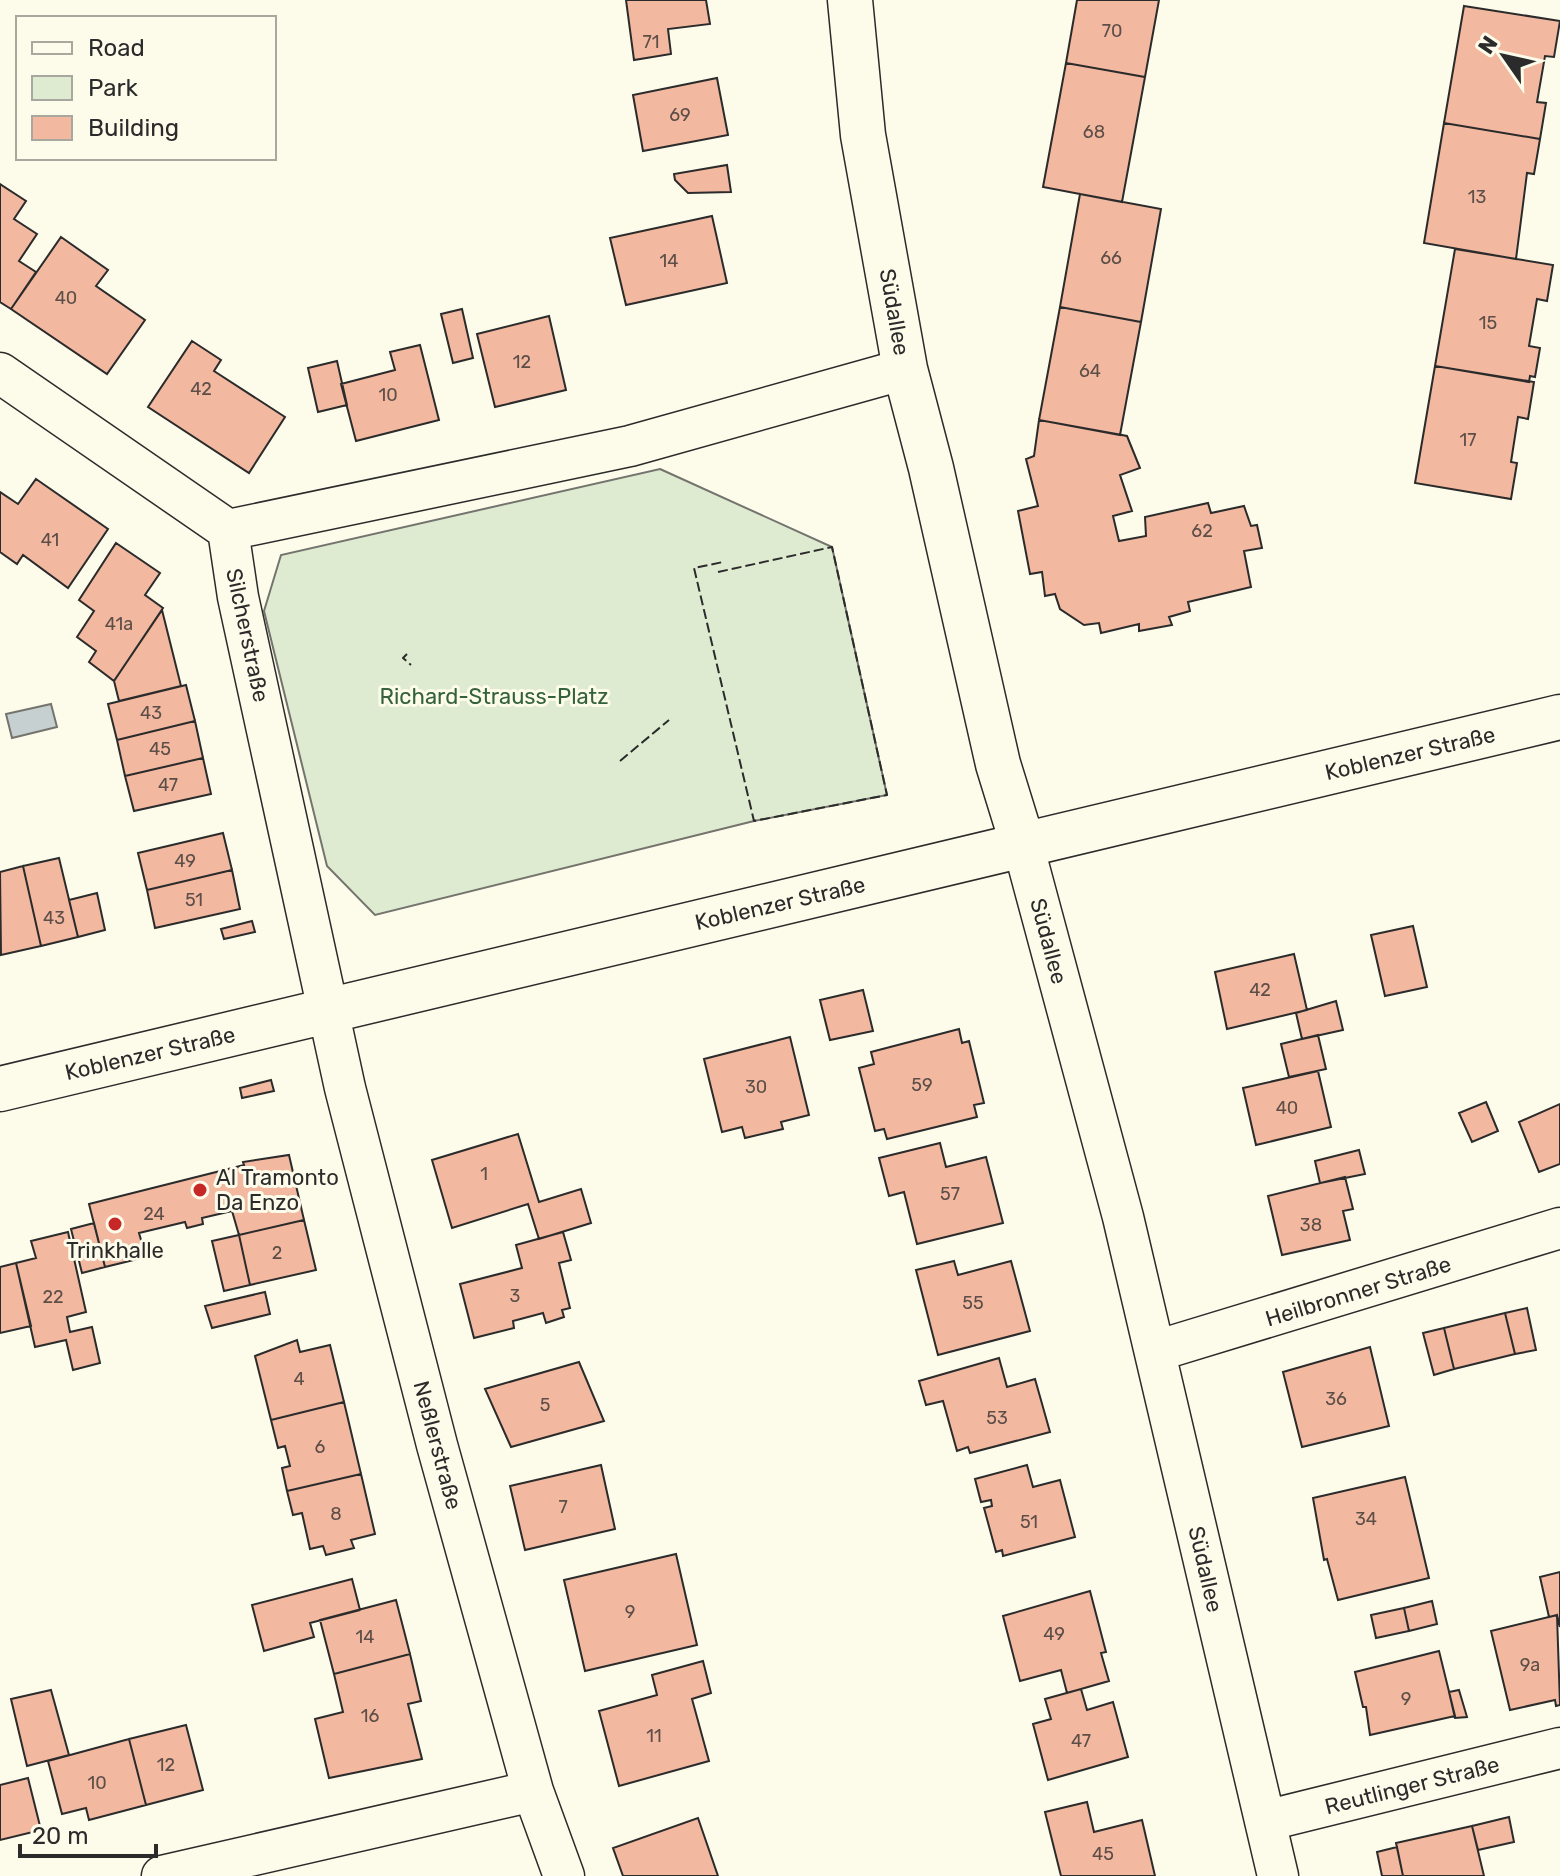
<svg xmlns="http://www.w3.org/2000/svg" width="1560" height="1876" font-family="Rubik,sans-serif">
  <rect width="100%" height="100%" fill="#fdfbea"/>
  <path fill="#deebd1" stroke="#74746e" stroke-width="2" d="M660,469l172,78 55,248 -133,26 -379,94 -48,-49 -63,-255 17,-56z"/>
  <path fill="#c7d0d0" stroke="#74746e" stroke-width="2" d="M51,704l6,23 -45,11 -6,-24z"/>
  <path fill="#f2b8a0" stroke="#2b2b2b" stroke-width="2" d="M626,0h80l4,24 -42,5 3,25 -37,6z
    M1077,0h82l-14,77 -79,-14z
    M1464,6l96,15 -6,36 -9,-1 -8,46 9,1 -6,36 -96,-16z
    M1066,63l79,14 -23,125 -79,-15z
    M717,78l11,57 -85,16 -10,-56z
    M1444,123l96,16 -6,35 -7,-1 -11,86 -92,-16z
    M727,165l4,27 -43,1 -13,-13 -1,-6z
    M0,184l26,17 -12,18 23,15 -18,27 17,11 -25,37 -11,-7z
    M1080,194l81,15 -20,113 -81,-15z
    M712,216l15,67 -101,22 -16,-67z
    M61,237l47,33 -12,16 49,34 -38,54 -96,-65z
    M1455,249l98,16 -6,36 -10,-2 -8,47 11,2 -5,29 -5,-1 -1,6 -94,-16z
    M1060,307l81,15 -21,113 -81,-15z
    M462,309l11,49 -20,5 -12,-49z
    M549,316l17,74 -71,17 -18,-73z
    M192,341l29,19 -7,11 71,46 -36,56 -101,-66z
    M420,345l19,75 -83,21 -15,-57 54,-14 -5,-18z
    M337,361l10,44 -29,7 -10,-44z
    M1435,366l99,16 -6,37 -10,-2 -7,45 6,1 -6,36 -96,-16z
    M1039,420l88,16 13,32 -20,7 12,36 -19,5 6,25 27,-5 -1,-19 63,-14 3,10 33,-7 7,20 6,-1 5,23 -18,3 7,36 -63,15 2,9 -21,6 3,8 -33,6v-7l-38,9 -2,-10 -15,2 -24,-16 -5,-15 -10,2 -3,-24 -12,2 -12,-63 20,-5 -12,-47 8,-3z
    M36,479l72,50 -40,59 -45,-33 -6,9 -17,-12v-60l18,12z
    M116,543l44,30 -15,22 18,13 -49,73 -25,-19 7,-11 -19,-14 17,-26 -15,-11z
    M162,610l19,76 -62,15 -5,-20z
    M186,685l9,36 -78,19 -9,-36z
    M195,721l8,37 -78,18 -8,-36z
    M203,758l8,36 -77,17 -9,-35z
    M223,833l9,37 -85,20 -9,-37z
    M59,858l19,79 -37,9 -18,-80z
    M23,866l18,80 -40,9 -1,-83z
    M232,870l8,39 -85,19 -8,-38z
    M97,893l8,37 -27,7 -9,-37z
    M252,921l3,11 -31,7 -3,-10z
    M1413,926l14,61 -42,9 -14,-61z
    M1294,954l13,56 -80,19 -12,-57z
    M863,990l10,41 -43,9 -10,-40z
    M1336,1001l7,29 -41,9 -6,-26z
    M959,1029l3,14 7,-2 15,62 -10,2 3,12 -90,22 -3,-10 -9,2 -16,-63 15,-4 -3,-12z
    M1318,1035l8,34 -37,8 -8,-33z
    M790,1037l19,78 -28,7 2,7 -38,9 -3,-11 -20,5 -18,-73z
    M1318,1071l13,56 -75,18 -13,-57z
    M271,1080l3,11 -32,7 -2,-10z
    M1486,1102l12,29 -26,11 -13,-29z
    M1560,1104v60l-21,8 -20,-50z
    M518,1134l21,68 42,-13 10,34 -52,16 -11,-35 -76,24 -20,-68z
    M940,1143l6,24 40,-10 17,66 -86,21 -13,-52 -15,4 -10,-38z
    M1359,1150l6,24 -45,9 -5,-22z
    M289,1155l15,65 -65,15 -7,-24 -30,7 1,6 -16,4 -2,-6 -46,11 7,24 -41,10 -16,-63 155,-39 -1,-3z
    M1345,1177l8,32 -10,2 7,29 -68,15 -14,-59z
    M304,1220l12,50 -66,15 -11,-50z
    M94,1223l11,44 -23,6 -11,-44z
    M68,1232l18,80 -19,5 3,15 22,-5 8,36 -27,7 -7,-30 -31,7 -19,-84 20,-5 -5,-17z
    M563,1232l8,28 -12,3 11,45 -8,2 2,7 -18,6 -3,-10 -30,8 1,7 -40,10 -14,-54 62,-16 -6,-23z
    M239,1235l11,50 -26,6 -12,-50z
    M954,1261l4,14 53,-14 19,70 -92,24 -22,-85z
    M16,1263l15,63 -31,7v-66z
    M265,1292l5,22 -58,14 -7,-22z
    M1527,1308l9,42 -21,4 -10,-41z
    M1505,1313l10,41 -61,15 -10,-41z
    M1444,1328l10,41 -20,6 -11,-42z
    M297,1340l3,12 30,-7 14,57 -73,18 -16,-64z
    M1370,1347l19,79 -87,21 -19,-75z
    M999,1358l8,29 28,-8 15,53 -80,21 -2,-6 -11,4 -14,-50 -17,4 -7,-24z
    M579,1362l25,59 -93,26 -26,-58z
    M344,1402l17,72 -74,17 -5,-23 8,-2 -5,-20 -7,2 -7,-28z
    M601,1465l14,64 -90,21 -15,-64z
    M1027,1465l6,22 27,-7 15,57 -72,19 -1,-6 -6,2 -12,-44 8,-2 -1,-6 -10,2 -6,-23z
    M361,1474l14,60 -24,6 3,8 -28,7 -3,-9 -13,3 -8,-36 -9,2 -6,-24z
    M1405,1477l24,101 -91,22 -11,-41 -3,1 -11,-62z
    M676,1554l21,91 -112,26 -21,-91z
    M1560,1572v55l-3,-12 -8,2 -9,-40z
    M352,1579l8,31 -50,13 4,14 -50,14 -12,-46z
    M1090,1591l16,61 -5,1 8,28 -42,12 -6,-23 -41,11 -17,-65z
    M396,1600l14,54 -76,20 -14,-54z
    M1432,1601l5,23 -28,7 -5,-23z
    M1404,1608l5,23 -33,7 -5,-23z
    M1557,1615l3,90 -4,1 -1,-6 -45,10 -19,-79z
    M1439,1651l16,65 -85,19 -4,-28h-3l-8,-35z
    M410,1654l11,47 -13,3 14,55 -93,19 -14,-59 28,-7 -9,-38z
    M703,1661l8,32 -19,6 17,62 -90,25 -20,-75 58,-16 -5,-20z
    M1081,1689l6,21 26,-8 15,55 -80,23 -15,-56 18,-5 -6,-20z
    M51,1690l18,65 -42,11 -16,-67z
    M1459,1690l8,27 -12,1 -6,-26z
    M186,1725l17,65 -57,15 -17,-66z
    M129,1739l17,66 -57,15 -3,-12 -24,6 -14,-53z
    M28,1778l13,52 -41,10v-55z
    M1087,1802l7,30 48,-12 13,56h-94l-16,-64z
    M1509,1817l5,25 -36,8 -6,-24z
    M698,1818l20,58h-95l-10,-28z
    M1472,1826l12,50h-81l-7,-33z
    M1397,1847l6,29h-21l-5,-24z"/>
  <g fill="none" stroke-linecap="round" stroke-linejoin="round">
    <g stroke="#2b2b2b" stroke-width="43">
      <path id="street" d="M0,373l228,157 10,67 107,491 92,357 96,346 31,85
        M228,530l402,-84 275,-77
        M1023,845l100,372 155,659
        M1156,1351l404,-123
        M1265,1821l295,-73
        M162,1876l371,-85"/>
    </g>
    <g stroke="#2b2b2b" stroke-width="47">
      <path id="secondary" d="M850,0l13,135 42,234 26,99 67,296 25,81
        M0,1089l1560,-372"/>
    </g>
    <use href="#street" stroke="#fdfbea" stroke-width="40"/>
    <use href="#secondary" stroke="#fdfbea" stroke-width="44"/>
    <path stroke="#2b2b2b" stroke-width="2" stroke-dasharray="10 4" stroke-linecap="butt" d="M718,572l114,-25 55,248 -133,26 -60,-253 29,-6
      M407,654l-4,4 8,7
      M620,761l49,-41"/>
  </g>
  <g fill="#c62828" stroke="#fdfbea" stroke-width="3">
    <circle cx="200" cy="1190" r="8"/>
    <circle cx="115" cy="1224" r="8"/>
  </g>
  <g text-anchor="middle" stroke-width="6" stroke-linejoin="round" paint-order="stroke">
    <g font-size="18" fill="#5d4e48">
      <text x="1112" y="37">70</text>
      <text x="651" y="48">71</text>
      <text x="680" y="121">69</text>
      <text x="1094" y="138">68</text>
      <text x="1477" y="203">13</text>
      <text x="1111" y="264">66</text>
      <text x="669" y="267">14</text>
      <text x="66" y="304">40</text>
      <text x="1488" y="329">15</text>
      <text x="522" y="368">12</text>
      <text x="1090" y="377">64</text>
      <text x="201" y="395">42</text>
      <text x="388" y="401">10</text>
      <text x="1468" y="446">17</text>
      <text x="1202" y="537">62</text>
      <text x="50" y="546">41</text>
      <text x="119" y="630">41a</text>
      <text x="151" y="719">43</text>
      <text x="160" y="755">45</text>
      <text x="168" y="791">47</text>
      <text x="185" y="867">49</text>
      <text x="194" y="906">51</text>
      <text x="54" y="924">43</text>
      <text x="1260" y="996">42</text>
      <text x="922" y="1091">59</text>
      <text x="756" y="1093">30</text>
      <text x="1287" y="1114">40</text>
      <text x="484" y="1180">1</text>
      <text x="950" y="1200">57</text>
      <text x="154" y="1220">24</text>
      <text x="1311" y="1231">38</text>
      <text x="277" y="1259">2</text>
      <text x="515" y="1302">3</text>
      <text x="53" y="1303">22</text>
      <text x="973" y="1309">55</text>
      <text x="299" y="1385">4</text>
      <text x="1336" y="1405">36</text>
      <text x="545" y="1411">5</text>
      <text x="997" y="1424">53</text>
      <text x="320" y="1453">6</text>
      <text x="563" y="1513">7</text>
      <text x="336" y="1520">8</text>
      <text x="1366" y="1525">34</text>
      <text x="1029" y="1528">51</text>
      <text x="630" y="1618">9</text>
      <text x="1054" y="1640">49</text>
      <text x="365" y="1643">14</text>
      <text x="1530" y="1671">9a</text>
      <text x="1406" y="1705">9</text>
      <text x="370" y="1722">16</text>
      <text x="654" y="1742">11</text>
      <text x="1081" y="1747">47</text>
      <text x="166" y="1771">12</text>
      <text x="97" y="1789">10</text>
      <text x="1103" y="1860">45</text>
    </g>
    <g font-size="22" fill="#2b2b2b" stroke="#fdfbea">
      <text transform="translate(895 312) rotate(80)" y="8">Südallee</text>
      <text transform="translate(248 635) rotate(78)" y="8">Silcherstraße</text>
      <text transform="translate(1410 753) rotate(-13)" y="8">Koblenzer Straße</text>
      <text transform="translate(780 903) rotate(-13)" y="8">Koblenzer Straße</text>
      <text transform="translate(1049 941) rotate(75)" y="8">Südallee</text>
      <text transform="translate(150 1053) rotate(-13)" y="8">Koblenzer Straße</text>
      <text transform="translate(1358 1291) rotate(-17)" y="8">Heilbronner Straße</text>
      <text transform="translate(438 1445) rotate(75)" y="8">Neßlerstraße</text>
      <text transform="translate(1206 1569) rotate(77)" y="8">Südallee</text>
      <text transform="translate(1412 1785) rotate(-14)" y="8">Reutlinger Straße</text>
    </g>
    <g font-size="22" fill="#34623c" stroke="#fdfbea">
      <text x="494" y="704">Richard-Strauss-Platz</text>
    </g>
    <g font-size="22" fill="#2b2b2b" stroke="#fdfbea" text-anchor="start">
      <text x="216" y="1185">Al Tramonto<tspan x="216" dy="25">Da Enzo</tspan></text>
      <text x="115" y="1258" text-anchor="middle">Trinkhalle</text>
    </g>
  </g>
  <rect x="16" y="16" width="260" height="144" fill="#fdfbea" stroke="#a9a89e" stroke-width="2"/>
  <rect x="32" y="42" width="40" height="12" fill="#fdfbea" stroke="#a9a89e" stroke-width="2"/>
  <text x="88" y="56" font-size="24" fill="#2b2b2b">Road</text>
  <rect x="32" y="76" width="40" height="24" fill="#deebd1" stroke="#a9a89e" stroke-width="2"/>
  <text x="88" y="96" font-size="24" fill="#2b2b2b">Park</text>
  <rect x="32" y="116" width="40" height="24" fill="#f2b8a0" stroke="#a9a89e" stroke-width="2"/>
  <text x="88" y="136" font-size="24" fill="#2b2b2b">Building</text>
  <g transform="translate(1504 56) rotate(304)" stroke="#fdfbea" stroke-width="6" paint-order="stroke">
  <path d="M0-6L14 30L0 20L-14 30Z" fill="#2b2b2b"/>
  <text y="-12" font-size="22" font-weight="bold" text-anchor="middle" fill="#2b2b2b">N</text>
  </g>
  <path d="M20 1844v12h136v-12" fill="none" stroke="#2b2b2b" stroke-width="4"/>
  <text x="32" y="1844" font-size="24" fill="#2b2b2b" stroke="#fdfbea" stroke-width="6" paint-order="stroke">20 m</text>
</svg>
